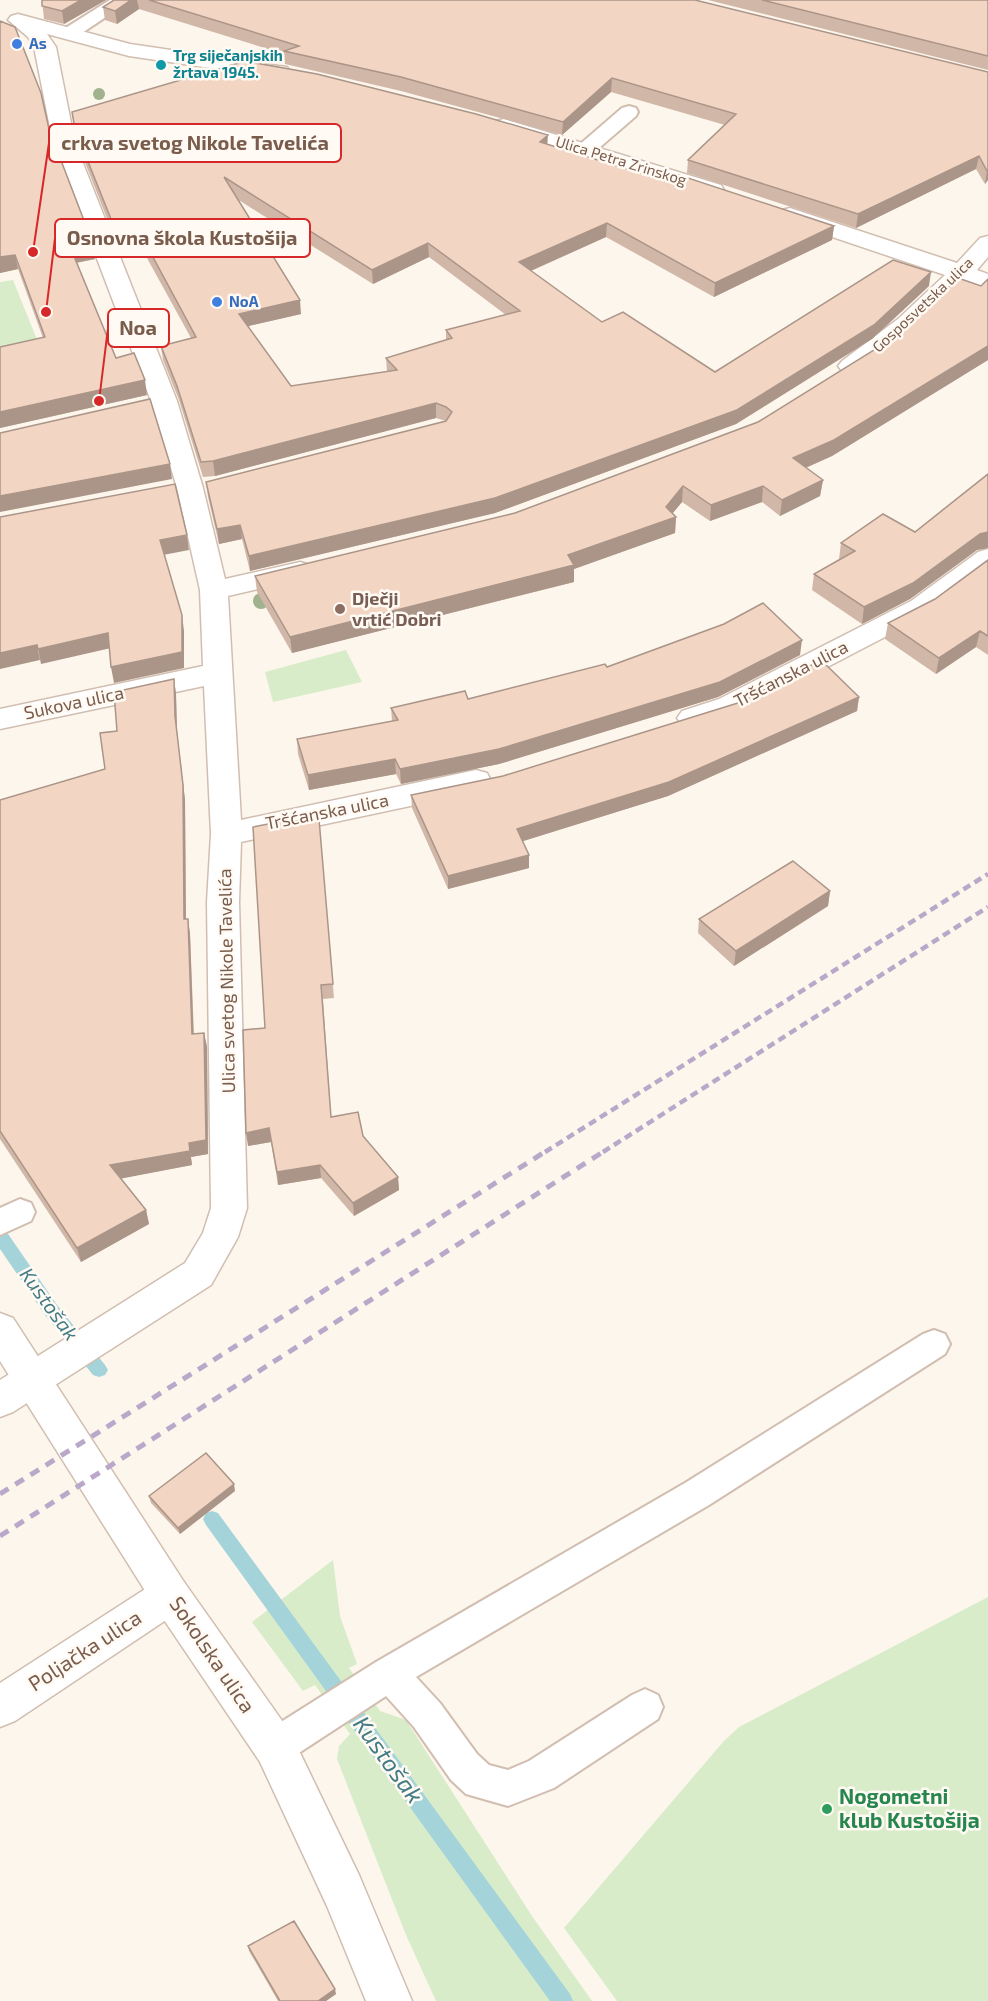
<svg xmlns="http://www.w3.org/2000/svg" width="988" height="2001" font-family="'Exo 2',sans-serif">
  <rect width="100%" height="100%" fill="#fdf6ec"/>
  <path fill="#d8ecc9" d="M13,280l29,72 -42,8v-78z
    M346,650l16,32 -89,20 -8,-30z
    M333,1560l7,56 17,48 -8,4 31,43 26,9 126,196 60,85h-156l-30,-66 -69,-176 2,-13 11,-12 -35,-49 -12,6 -51,-69z
    M988,1597v404h-371l-53,-73 159,-186 16,-15z"/>
  <g fill="none" stroke-linecap="round" stroke-linejoin="round">
    <path fill="#a5d3da" fill-rule="evenodd" d="M0,1229l6,2 51,74 48,60 3,5 -3,5 -6,2 -6,-2 -48,-60 -45,-66z
      M212,1511l6,2 352,481 3,7h-23l-344,-476 -3,-6 3,-6z"/>
    <g stroke="#d1beb0" stroke-width="4">
      <path id="service" d="M110,0h21l-55,37h-12l-3,-4 3,-4z
        M629,106l7,2 2,4 -2,4 -44,38h-14l-3,-4 3,-4 44,-38z
        M20,1199l11,4 4,9 -4,9 -31,14v-27z
        M934,1330l11,4 5,10 -5,10 -236,151 -293,172 24,26 37,51 12,11 19,5 21,-9 103,-66 13,-6 13,6 5,12 -5,12 -104,69 -46,18 -42,-12 -15,-14 -37,-53 -28,-31 -98,64 -13,5 -13,-5 -5,-13 5,-13 114,-72 309,-179 238,-149z"/>
    </g>
    <g stroke="#d1beb0" stroke-width="3">
      <path id="minor" d="M18,14l112,30 149,22 8,1 3,5 -3,5 -8,1 -150,-22 -82,-22 9,13 19,96 102,258 26,87 22,91 75,-17 10,3 4,6 -4,6 -82,19 13,224 235,-50 11,3 4,8 -4,8 -11,3 -235,50 -2,60 8,306 -9,29 -27,48 -198,127 -13,5v-37l185,-117 18,-30 8,-25 -4,-306 4,-68 -7,-148 -204,43v-20l203,-43 -3,-76 -23,-102 -26,-87 -98,-258 -19,-96 -6,-10 -20,-17 3,-4z
        M504,119l217,66 3,5 -3,5 -8,2 -8,-2 -209,-64 -3,-5 3,-5z
        M790,208l167,55 23,-25 8,-2v21l-11,13 11,4v15l-23,-7c-26,27 -71,73 -105,89 -6,3 -11,2 -18,0l-4,-5 4,-5 56,-42 47,-44 -163,-55 -4,-5 4,-5z
        M988,549v22l-57,42 -192,100 -47,15 -10,-3 -5,-7 5,-7 37,-12 192,-98 67,-49z
        M170,1576l14,6 6,13 -6,13 -169,113 -15,6v-44l156,-101z"/>
    </g>
    <g stroke="#d1beb0" stroke-width="3">
      <path id="tertiary" d="M0,1313l13,5 171,264 106,150 69,143 53,126h-46l-39,-95 -67,-144 -104,-154 -156,-247z"/>
    </g>
    <use href="#service" fill="#fff" fill-rule="evenodd"/>
    <use href="#minor" fill="#fff" fill-rule="evenodd"/>
    <use href="#tertiary" fill="#fff" fill-rule="evenodd"/>
    <path stroke="#b9a8c9" stroke-width="4.5" stroke-dasharray="8 5" stroke-linecap="butt" d="M545,1152l443,-278
      M603,1152l385,-245"/>
    <path stroke="#b9a8c9" stroke-width="5" stroke-dasharray="10 8" stroke-linecap="butt" d="M0,1494l548,-344
      M0,1536l606,-386"/>
  </g>
  <g fill="#a0b28e">
    <circle cx="99" cy="94" r="6"/>
    <circle cx="261" cy="601" r="8"/>
  </g>
  <path fill="#d1b7a8" fill-rule="evenodd" d="M42,0h64l-42,24 -20,-5z
    M114,0h581l293,72v108l-3,4 -9,-15 -120,59 -169,-55 1,-13 37,-35 -114,-33 -49,43 -161,-44 -116,-27 -1,-10 -145,-45 -22,15 -12,-4 -2,-13z
    M708,0h280v70z
    M0,21l49,108 44,115 2,15 -18,4 39,95 31,37 -147,33v-81l43,-9 -25,-69 -18,4z
    M72,112l476,32 117,37 169,45 -2,14 -118,57 -108,-60 -75,34 71,51 113,50 214,-86 -57,53 -136,85 -241,89 -245,58 -8,-32 -23,5 -11,-47 -2,-15 240,-61 -10,-3 -221,58 -12,1 -24,-77 -16,-40 -2,-14 30,-8 -49,-89 -21,5 -44,-112zM237,199l136,85 56,-27 77,58 -60,15v10l-60,18 1,14 -96,14 -43,-60 53,-12z
    M988,279v81l-156,96 -26,12 17,12 -3,16 -40,20 -18,-14 -52,19 -28,-19 -10,12 4,3 -1,16 -101,36v13l-282,71 -35,-61 -2,-16 260,-63 243,-91 223,-136z
    M988,474v74l-11,2 -67,49 -48,25 -50,-34 2,-16 25,-15 2,-16 74,-11z
    M988,560v95l-12,-8 -40,27 -51,-35 3,-16 47,-24z
    M800,655l-82,42 -219,67 -98,20 -5,-10 -87,16 -11,-36 -1,-15 95,-18 -1,-13 77,-9 139,-32z
    M174,679l2,15 1,38 8,68 1,119h2l2,15 4,100 10,-1 3,14 1,107 -17,3 1,8 -71,13 25,32 3,14 -68,38 -81,-123v-339l105,-31 12,-38z
    M859,697l-2,14 -189,85 -145,45 6,27 -81,21 -36,-81 -1,-13 92,-19z
    M319,819l15,179 -11,1 8,117 32,20 35,41 1,13 -45,26 -33,-38 -43,7 -7,-43 -23,4 17,-118z
    M830,891l-2,15 -94,60 -36,-33 1,-14z
    M235,1491l-55,43 -29,-31 -2,-7z
    M248,1946l88,48 -10,7h-48l-29,-50z"/>
  <path fill="#aa9588" d="M81,0h25l-42,24 -2,-13z
    M131,0h6l2,9 -22,15 -2,-13z
    M612,78l-1,14 -49,43 1,-13z
    M548,135l-1,14 -7,-7z
    M979,156l-3,13 -120,59 2,-14z
    M988,170v10l-3,4 2,-13z
    M607,223l-1,14 -87,39v-14z
    M834,226l-2,14 -118,57 1,-14z
    M141,235l1,14 -21,5 -2,-15z
    M428,243l1,14 -56,27 -1,-14z
    M93,244l2,15 -22,4 -2,-14z
    M15,255l3,14 -18,4v-16z
    M931,272l-2,14 -57,53 -136,85 -241,89 -245,58 -1,-15 246,-58z
    M300,300l1,14 -61,14 -1,-14z
    M988,346v14l-156,96 -41,18 2,-16z
    M145,380l2,15 -147,33v-16z
    M436,403v15l-221,58 -2,-15z
    M170,464l2,15 -172,33v-16z
    M823,480l-3,16 -40,20 2,-16z
    M683,486l-1,16 -15,18 9,-3 -1,16 -101,36v13l-282,71 -2,-16 278,-82 98,-48z
    M763,486l-1,16 -52,19 1,-16z
    M240,525l2,14 -23,5 -2,-15z
    M988,532v16l-11,2 -67,49 -48,25 2,-17 116,-73z
    M187,535l2,15 -26,5 -3,-15z
    M182,615l2,16v37l-70,15 -3,-16z
    M980,631l-4,16 -40,27 3,-16z
    M108,633l3,15 -70,16 -3,-15z
    M802,640l-2,15 -82,42 -219,67 -98,20 -1,-15z
    M37,645l3,15 -40,9v-16z
    M174,679l2,15 1,38 8,68 1,134 -2,-15 -9,-203z
    M859,697l-2,14 -189,85 -151,47v-14z
    M395,759l1,15 -87,16 -1,-15z
    M529,855v13l-81,21v-13z
    M830,891l-2,15 -94,60 2,-15z
    M188,919l2,15 4,115 -2,-15z
    M204,1033l3,14 1,107 -17,3 -2,-14z
    M269,1128l2,14 -23,4 -2,-13z
    M190,1151l2,14 -78,15 -4,-15z
    M320,1165l1,13 -43,7 -1,-13z
    M398,1177l1,13 -45,26 -1,-13z
    M146,1210l3,14 -68,38 -4,-14z
    M234,1484l1,7 -55,43 -2,-6z
    M335,1989l1,5 -10,7h-8z"/>
  <path fill="#f3d5c3" stroke="#aa9588" stroke-width="1.5" fill-rule="evenodd" d="M42,0h39l-19,11 -20,-5z
    M114,0h17l-16,11 -12,-4z
    M149,0h546l293,72v98l-1,1 -8,-15 -121,58 -170,-54 48,-46 -124,-36 -49,44 -162,-45 -117,-26 15,-5z
    M762,0h226v56z
    M0,21l15,6 26,66 8,36 44,115 -22,5 45,109 18,-5 11,27 -145,32v-65l45,-10 -30,-82 -15,2z
    M245,61l72,13 159,40 72,21 -8,7 125,39 8,-8 161,53 -119,57 -108,-60 -88,39 83,60 21,-10 92,60 178,-112 38,12 -57,53 -137,85 -242,88 -246,58 -9,-31 -23,4 -11,-47 240,-61 6,-9 -6,-5 -10,-4 -223,58 -12,1 -24,-76 -16,-40 35,-9 -55,-102 -22,4 -44,-110 -3,-17zM224,177l148,93 56,-27 92,68 -74,19 6,8 -66,20 11,12 -106,16 -52,-72 61,-14z
    M958,278l23,8 7,-7v67l-154,94 -41,18 30,22 -41,20 -19,-14 -52,19 -28,-19 -17,21 10,10 -108,38 6,10 -284,72 -35,-61 260,-63 243,-91 137,-85z
    M150,399l20,65 -170,32v-63z
    M988,474v58l-8,2 -67,49 -49,24 -50,-33 41,-23 -14,-8 42,-29 32,18z
    M175,484l12,51 -27,5 22,75v37l-71,15 -3,-34 -70,16 -1,-4 -37,8v-136z
    M988,560v76l-8,-5 -41,27 -51,-35 47,-24z
    M763,603l39,37 -82,42 -221,67 -99,20 -5,-10 -87,16 -11,-36 101,-19 -7,-12 74,-17 3,8 137,-35 2,3 117,-43z
    M821,660l38,37 -190,85 -152,47 12,26 -81,21 -37,-81 92,-19 238,-74z
    M174,679l1,37 8,69 1,134h4l4,115 12,-1 2,107 -17,3 1,8 -80,14 36,45 -69,38 -77,-117v-331l105,-31 -5,-36 17,-2 -3,-39z
    M319,819l14,165 -12,1 10,132 27,-5 5,24 35,41 -45,26 -33,-38 -43,7 -8,-44 -23,5 -3,-103 22,-2 -12,-201 25,-5z
    M793,861l37,30 -94,60 -37,-32z
    M206,1453l28,31 -56,44 -29,-32z
    M294,1921l41,68 -17,12h-38l-32,-55z"/>
  <g fill="#3f7fe0" stroke="#fffaf3" stroke-width="2">
    <circle cx="17" cy="44" r="6"/>
    <circle cx="217" cy="302" r="6"/>
  </g>
  <circle fill="#0f9aa8" stroke="#fffaf3" stroke-width="2" cx="161" cy="65" r="6"/>
  <circle fill="#8d6e63" stroke="#fffaf3" stroke-width="2" cx="340" cy="609" r="6"/>
  <circle fill="#2e9e5b" stroke="#fffaf3" stroke-width="2" cx="827" cy="1809" r="6"/>
  <g text-anchor="middle" stroke-width="5" stroke-linejoin="round" paint-order="stroke">
    <g font-size="15" font-weight="bold" fill="#366cbe" stroke="#fffaf3" text-anchor="start">
      <text x="29" y="49">As</text>
      <text x="229" y="307">NoA</text>
    </g>
    <g font-size="15" font-weight="bold" fill="#0d838f" stroke="#fffaf3" text-anchor="start">
      <text x="173" y="61">Trg siječanjskih<tspan x="173" dy="17">žrtava 1945.</tspan></text>
    </g>
    <g font-size="15" fill="#7a5c4d" stroke="#fffaf3">
      <text transform="translate(621 161) rotate(17)" y="5">Ulica Petra Zrinskog</text>
      <text transform="translate(923 305) rotate(-43)" y="5">Gosposvetska ulica</text>
    </g>
    <g font-size="18" font-weight="bold" fill="#785e54" stroke="#fffaf3" text-anchor="start">
      <text x="352" y="605">Dječji<tspan x="352" dy="21">vrtić Dobri</tspan></text>
    </g>
    <g font-size="18" fill="#7a5c4d" stroke="#fffaf3">
      <text transform="translate(791 674) rotate(-27)" y="6">Tršćanska ulica</text>
      <text transform="translate(74 703) rotate(-12)" y="6">Sukova ulica</text>
      <text transform="translate(327 812) rotate(-11)" y="6">Tršćanska ulica</text>
      <text transform="translate(227 981) rotate(-91)" y="6">Ulica svetog Nikole Tavelića</text>
    </g>
    <g font-size="20" font-style="italic" fill="#437c86" stroke="#fffaf3">
      <text transform="translate(49 1304) rotate(54)" y="7">Kustošak</text>
    </g>
    <g font-size="21" fill="#7a5c4d" stroke="#fffaf3">
      <text transform="translate(85 1651) rotate(-33)" y="7">Poljačka ulica</text>
      <text transform="translate(212 1655) rotate(56)" y="7">Sokolska ulica</text>
    </g>
    <g font-size="21" font-weight="bold" fill="#27864d" stroke="#fffaf3" text-anchor="start">
      <text x="839" y="1804">Nogometni<tspan x="839" dy="24">klub Kustošija</tspan></text>
    </g>
    <g font-size="24" font-style="italic" fill="#437c86" stroke="#fffaf3">
      <text transform="translate(388 1760) rotate(54)" y="8">Kustošak</text>
    </g>
  </g>
  <path fill="none" stroke="#d62828" stroke-width="2" d="M33 252L49 143M46 312L55 238M99 401L108 328"/>
  <g fill="#d62828" stroke="#fffaf3" stroke-width="2">
    <circle cx="33" cy="252" r="6"/>
    <circle cx="46" cy="312" r="6"/>
    <circle cx="99" cy="401" r="6"/>
  </g>
  <g fill="#fffaf3" stroke="#d62828" stroke-width="2">
    <rect x="49" y="124" width="292" height="38" rx="6"/>
    <rect x="55" y="219" width="255" height="38" rx="6"/>
    <rect x="108" y="309" width="61" height="38" rx="6"/>
  </g>
  <g font-size="20" text-anchor="middle" font-weight="bold" fill="#7a5c4d">
    <text x="195" y="150">crkva svetog Nikole Tavelića</text>
    <text x="182" y="245">Osnovna škola Kustošija</text>
    <text x="138" y="335">Noa</text>
  </g>
</svg>
